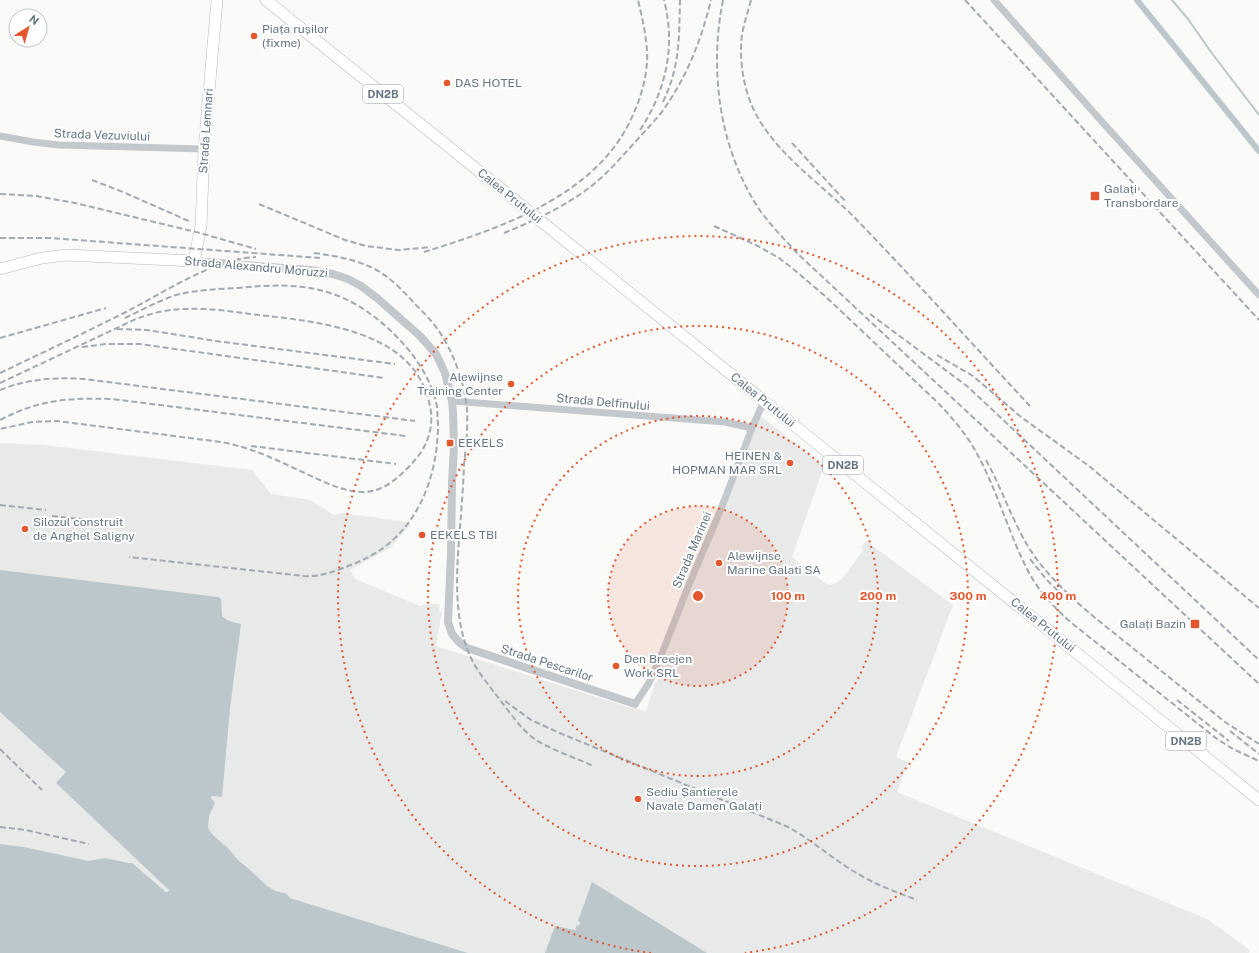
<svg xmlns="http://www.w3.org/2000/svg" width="1259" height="953" font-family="'Public Sans',sans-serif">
  <rect width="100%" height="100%" fill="#fafaf8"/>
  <path fill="#e8e9e9" d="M762,417l62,49 -32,91 33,26 5,2 4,-1 8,-5 20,-27 1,-3 -2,-2 5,-6 87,64 -57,152 12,5 -11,30 310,127 43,31 -1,3h-781l-178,-55 -2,-3 -12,-4 -9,-5 -18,-17 -11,-9 -9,-11 -16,-14 -5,-7 -40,60 1,2 -1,2h-2l-35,-29 -26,-5 -7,1 -9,2 -65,-14 -24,-3v-401l44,2 208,25 19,24 39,6 24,15 9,-2 63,9 4,3 -20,23 -40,22 5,9 65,27 8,-2h12l-1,8h3l-6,34 192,61 18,4 9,-29h2l15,-45 85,-214 3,-5z"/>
  <path fill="#bbc7cb" d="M0,570l218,27 3,2 1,17c5,5 12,7 19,8l-11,84 -8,89 -10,-1 -1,2 4,5 -6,13 -1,12 5,7 16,14 9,11 11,9 18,17 9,5 11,3 3,4 178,55h-468v-109l24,3 65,14 9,-2 7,-1 24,5h3l34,29h2l1,-2 -113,-107 10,-11 -66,-60z
    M592,882l115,71h-162l10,-27 20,4 2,-5 2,1 1,-4 -2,-1z"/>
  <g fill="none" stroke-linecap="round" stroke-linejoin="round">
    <path stroke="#bbc7cb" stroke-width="2" d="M1172,0l16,19 23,33 48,63"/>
    <path stroke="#bbc7cb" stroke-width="6" d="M1137,0l122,151"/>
    <g stroke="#b5babe" stroke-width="12">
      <path id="primary" d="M0,269l42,-11 25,-3 127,6 7,-35 3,-77 13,-149"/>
    </g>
    <g stroke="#b4b9bd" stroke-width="12">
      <path id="trunk" d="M266,0l234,188
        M573,247l686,553"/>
    </g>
    <path stroke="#c3c8cc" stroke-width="7" d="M994,0l110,124 155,171
      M0,136l33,6 26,3 145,4
      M452,401l273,21 27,6
      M635,704l14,-21 12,-27 27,-69 33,-78 31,-81 12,-27"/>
    <path stroke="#c3c8cc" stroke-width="8" d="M194,261l116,9 23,4 15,5 13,7 16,12 43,38 16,18 9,19 7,28 1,11 1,33 -2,38 -1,70 -3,69 4,12 8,9 7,5 168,56"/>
    <use href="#primary" stroke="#fff" stroke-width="11"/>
    <use href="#trunk" stroke="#fff" stroke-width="11"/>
    <path stroke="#a2aab0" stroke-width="2" stroke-dasharray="6 3" stroke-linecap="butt" d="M723,0c-14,70 -4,148 36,209 12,17 26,31 40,46l460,429
      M751,0c-3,12 -7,23 -9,35 -3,23 1,50 10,71 21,47 69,77 104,113 59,61 116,125 174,187
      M965,0l294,320
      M663,102c17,-36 16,-63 17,-102
      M640,130c26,-39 36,-84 24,-130
      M792,143l54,59
      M92,180l31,12 68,30
      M0,194l36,2 39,7 125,30 56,16
      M259,204l86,36 21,6 33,4 32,-3
      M714,226l44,20 21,12 13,10 33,28 110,104c14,14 27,29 37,45 24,40 35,85 56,126 10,19 24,34 40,49l149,119 16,10 26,12
      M504,233c34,-14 69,-30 97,-55 13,-12 24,-25 36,-38 8,-9 16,-17 24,-27 25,-34 40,-72 50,-113
      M0,238h50l270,20
      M424,252c80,-25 178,-58 211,-142 8,-18 13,-40 12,-59 -1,-17 -5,-34 -9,-51
      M314,253c22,3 46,7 66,19 14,9 25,21 36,33 7,7 14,14 20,22 17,23 28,54 31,82 1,19 -1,38 -3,56 -1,30 -4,59 -6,89 -2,34 -2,72 13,104 6,13 17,26 26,38 12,15 23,33 39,44 18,11 38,17 57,26
      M870,314l97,72 292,274
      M125,318c17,-8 33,-17 51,-23 20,-5 41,-6 62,-7 66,-7 109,-1 158,48 18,18 34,41 40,66 2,7 1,14 2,22 0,42 -13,86 -44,115 -15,14 -32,22 -51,29 -13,5 -25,9 -39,8l-175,-19
      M117,329l30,1 69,11 179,23
      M0,338l106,-30
      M82,347l24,-3h34l244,34
      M937,355l36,21 48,41 68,49 170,142
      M0,373c42,-20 84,-40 126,-61 37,-19 89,-54 130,-55
      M0,383l136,-64c16,-6 33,-10 50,-10 22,-1 43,2 64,5 45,5 102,10 141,35 19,12 33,31 38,53 6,21 0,43 -15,59 -12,14 -30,31 -50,31 -24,0 -45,-13 -66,-22 -25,-12 -49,-23 -77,-28l-164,-21 -25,1 -32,7
      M0,390c27,-11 55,-13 84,-11l331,42
      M0,420c41,-21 67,-22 112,-21l294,37
      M251,446l145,18
      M986,460c16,29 26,60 43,88 17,27 42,49 65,69l131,105 34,22
      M0,505l46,5
      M52,516l57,6
      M1030,559l16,20 23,23
      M1177,700l52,41
      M505,701l26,19 31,14 224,92c25,13 45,32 69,46 19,12 41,20 62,28
      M1230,731l29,23
      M0,749l42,41
      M0,827l26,3 63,14"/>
    <g stroke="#b4b9bd" stroke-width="12" stroke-linecap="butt">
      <path id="trunk-bridge" d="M500,188l73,59"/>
    </g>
    <use href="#trunk-bridge" stroke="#fff" stroke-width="11"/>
  </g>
  <circle cx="698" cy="596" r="90" fill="#e4572e" fill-opacity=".12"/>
  <g fill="none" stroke="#e4572e" stroke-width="2" stroke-dasharray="2 4">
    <circle cx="698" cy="596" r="90"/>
    <circle cx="698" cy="596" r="180"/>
    <circle cx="698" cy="596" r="270"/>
    <path d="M651 953A360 360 0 1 1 745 953"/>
  </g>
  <g fill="#e4572e" stroke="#fff" stroke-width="1.5">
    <circle cx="254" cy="36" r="4"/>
    <circle cx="447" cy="83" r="4"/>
    <rect x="1090" y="191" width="10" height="10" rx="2"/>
    <circle cx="511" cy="384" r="4"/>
    <rect x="446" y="439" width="8" height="8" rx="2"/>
    <circle cx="790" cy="463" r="4"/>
    <circle cx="25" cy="529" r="4"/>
    <circle cx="422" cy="535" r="4"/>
    <circle cx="719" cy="563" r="4"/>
    <rect x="1190" y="619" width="10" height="10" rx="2"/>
    <circle cx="616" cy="666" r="4"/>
    <circle cx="638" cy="799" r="4"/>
  </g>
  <g text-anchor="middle" stroke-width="4" stroke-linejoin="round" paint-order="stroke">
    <g fill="#fff" stroke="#939fa8" stroke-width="1">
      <rect x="363" y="85" width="40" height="18" rx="3"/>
      <rect x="823" y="456" width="40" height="18" rx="3"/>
      <rect x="1166" y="732" width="40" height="18" rx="3"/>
    </g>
    <g font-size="11" font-weight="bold" fill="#657683">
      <text x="383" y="98">DN2B</text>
      <text x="843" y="469">DN2B</text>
      <text x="1186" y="745">DN2B</text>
    </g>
    <g font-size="12" fill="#657683" stroke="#fff" text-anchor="start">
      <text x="262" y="33">Piața rușilor<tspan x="262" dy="14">(fixme)</tspan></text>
      <text x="455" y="87">DAS HOTEL</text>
      <text x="1104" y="193">Galați<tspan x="1104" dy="14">Transbordare</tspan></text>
      <text x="503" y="381" text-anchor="end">Alewijnse<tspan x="503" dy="14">Training Center</tspan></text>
      <text x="458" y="447">EEKELS</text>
      <text x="782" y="460" text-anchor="end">HEINEN &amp;<tspan x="782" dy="14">HOPMAN MAR SRL</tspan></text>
      <text x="33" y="526">Silozul construit<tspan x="33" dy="14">de Anghel Saligny</tspan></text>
      <text x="430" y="539">EEKELS TBI</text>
      <text x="727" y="560">Alewijnse<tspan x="727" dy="14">Marine Galati SA</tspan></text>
      <text x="1186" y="628" text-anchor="end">Galați Bazin</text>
      <text x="624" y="663">Den Breejen<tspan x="624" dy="14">Work SRL</tspan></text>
      <text x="646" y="796">Sediu Șantierele<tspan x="646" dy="14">Navale Damen Galați</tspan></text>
    </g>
    <g font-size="12" fill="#657683" stroke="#fff">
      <text transform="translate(206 131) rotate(-86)" y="4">Strada Lemnari</text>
      <text transform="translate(102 135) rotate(2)" y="4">Strada Vezuviului</text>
      <text transform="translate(510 196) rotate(39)" y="4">Calea Prutului</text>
      <text transform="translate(256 267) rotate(5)" y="4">Strada Alexandru Moruzzi</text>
      <text transform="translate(763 400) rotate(39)" y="4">Calea Prutului</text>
      <text transform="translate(603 402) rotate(5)" y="4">Strada Delfinului</text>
      <text transform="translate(692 550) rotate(-67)" y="4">Strada Marinei</text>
      <text transform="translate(1043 625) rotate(39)" y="4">Calea Prutului</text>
      <text transform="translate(547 663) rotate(18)" y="4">Strada Pescarilor</text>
    </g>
  </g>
  <circle cx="698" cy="596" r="6" fill="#e4572e" stroke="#fff" stroke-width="2"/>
  <g font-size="12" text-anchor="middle" font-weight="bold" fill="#e4572e" stroke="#fff" stroke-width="4" stroke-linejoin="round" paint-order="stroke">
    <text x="788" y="600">100 m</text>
    <text x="878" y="600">200 m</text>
    <text x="968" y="600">300 m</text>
    <text x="1058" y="600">400 m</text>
  </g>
  <g transform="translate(28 28) rotate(37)"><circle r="19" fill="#ffffff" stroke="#c1c8cd"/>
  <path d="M0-3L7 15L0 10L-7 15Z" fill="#e4572e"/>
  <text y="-6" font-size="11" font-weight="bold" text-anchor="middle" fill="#657683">N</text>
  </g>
</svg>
